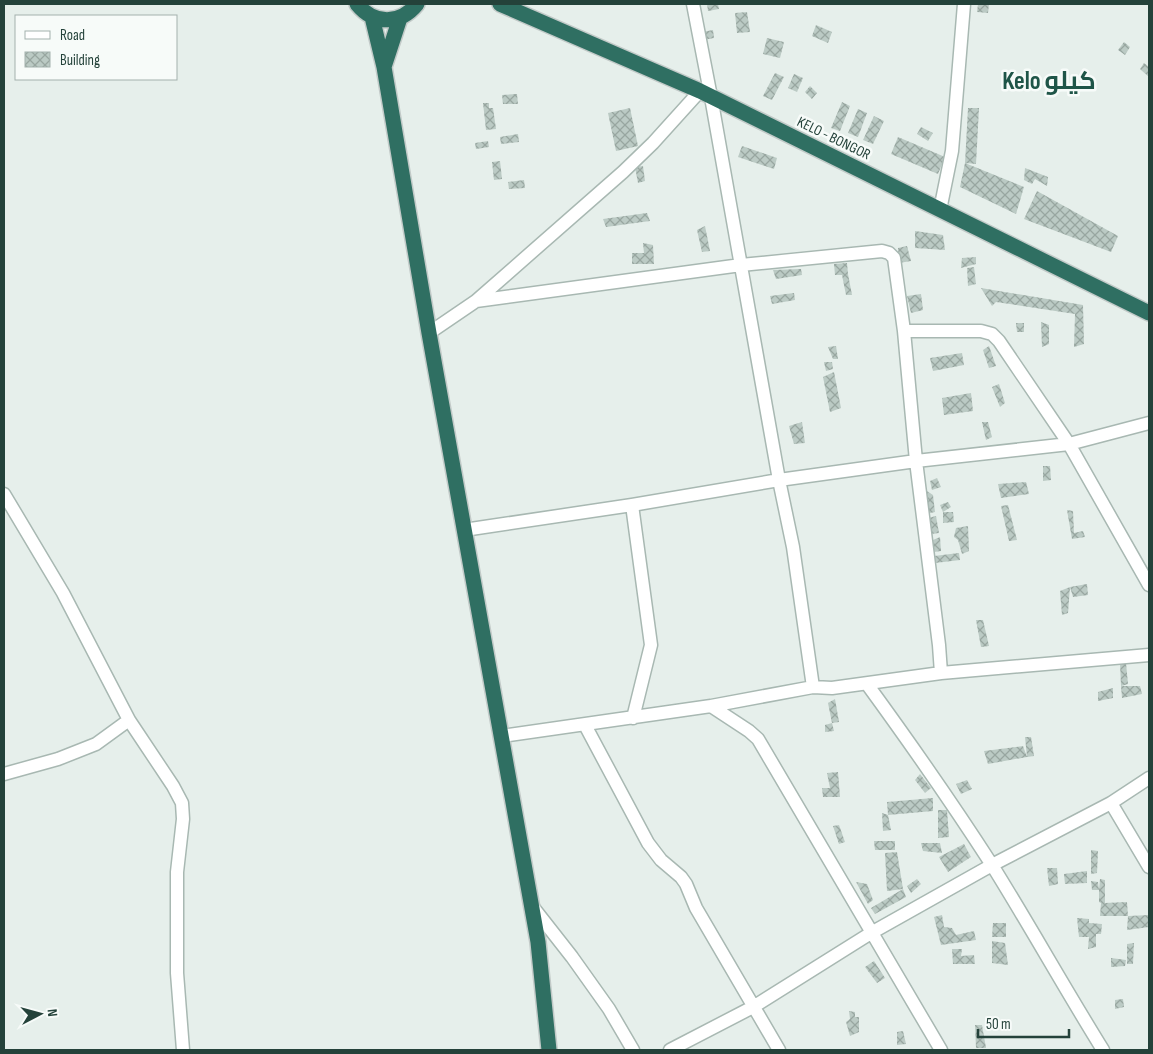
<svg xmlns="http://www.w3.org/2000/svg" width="1153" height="1054" font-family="'Sofia Sans Condensed',Cairo,sans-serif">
  <defs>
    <pattern id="building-cross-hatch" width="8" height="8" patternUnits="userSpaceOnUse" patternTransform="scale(1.25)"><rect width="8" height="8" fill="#bbcac4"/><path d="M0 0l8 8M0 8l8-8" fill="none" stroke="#98a6a0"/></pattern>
  </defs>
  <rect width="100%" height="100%" fill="#e6efeb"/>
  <path fill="url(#building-cross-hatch)" d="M707,4h11l1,5 -11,2z
    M978,4h11l-1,9 -11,-1z
    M747,12l3,20 -13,1 -2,-20z
    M816,25l16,7 -4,11 -16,-7z
    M713,30l1,8 -11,2 -1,-8z
    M767,38l17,4 -4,16 -17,-4z
    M1124,42l6,5 -5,8 -7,-5z
    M1144,63l5,4v10l-9,-8z
    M775,73l9,4 -12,23 -9,-4z
    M794,74l9,4 -6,14 -9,-4z
    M810,86l7,7 -5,6 -7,-7z
    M517,94l1,10h-15l-1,-9z
    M842,102l8,4 -10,25 -9,-3z
    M483,103h6v5h4l3,21 -10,1z
    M630,108l8,38 -22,5 -8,-38z
    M968,108h11l-3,56 -11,-1 59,24 -8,27 -56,-27 5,-24z
    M858,109l9,4 -9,24 -10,-4z
    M874,116l10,5 -11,23 -10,-4z
    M921,127l12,6 -5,8 -11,-7z
    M518,134l1,8 -18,2 -1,-7z
    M898,137l47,20 -7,17 -47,-20z
    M488,141l1,6 -13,2 -1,-6z
    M742,146l35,12 -3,11 -36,-12z
    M500,161l2,18 -8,1 -2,-18z
    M643,166l2,15 -7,2 -3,-16z
    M1025,168l23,9 -1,9 -12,-7 -3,5 -8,-4z
    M524,180l1,8 -16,1 -1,-7z
    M1037,191l81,45 -7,16 -87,-33z
    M647,213l3,8 -44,6 -3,-8z
    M705,226l5,25 -8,1 -5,-22z
    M915,231l28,4 2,15 -30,-2z
    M643,243l10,2 1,19h-22v-11h12z
    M907,246l4,15 -12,2 -1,-15z
    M976,257v7l-15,4 1,-10z
    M847,263l1,11 4,21h-6l-4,-20h-7l-1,-11z
    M974,267l2,17 -8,2 -1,-18z
    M801,269l1,6 -26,4 -3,-9z
    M981,288l102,17 1,39 -10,3 1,-33 -79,-12 -4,4z
    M794,293l1,7 -23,4 -2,-8z
    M921,294l2,16 -12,3 -4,-17z
    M1041,322l8,3v19l-7,3z
    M1016,323h8v9h-7z
    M836,346l2,13h-5l-5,-12z
    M989,346l7,20 -7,2 -6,-18z
    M962,353l2,12 -31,6 -3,-13z
    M824,362h8l1,7 -7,2z
    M834,372l7,36 -11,4 -7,-35z
    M999,384l6,19 -5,4 -8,-20z
    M971,393l2,18 -29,4 -2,-17z
    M802,422l3,21 -11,1 -5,-18z
    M982,422h6l4,15 -6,3z
    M1043,466h7l1,14 -8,1z
    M937,478l4,9 -9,3 -2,-9z
    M1026,482l3,12 -28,4 -3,-14z
    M924,489l9,6 2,17 -9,2z
    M948,502l3,5 -8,5h10l1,10 -11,1v-11l-3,-7z
    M1008,505l9,35 -8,1 -8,-35z
    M1067,510l6,1 1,22 9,-2 2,6 -13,2z
    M936,516l3,17 -8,1 -3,-16z
    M968,526l1,25 -7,3 -4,-14 -4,-3 2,-9z
    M940,537l1,14 -7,1 -1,-12z
    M959,553l1,7 -25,3 -1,-7z
    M1087,584l1,11 -15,2 -3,-10z
    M1070,587l-2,26 -6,2 -2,-24z
    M976,620h7l6,26 -8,1z
    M1120,663h6l2,21 -7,2z
    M1121,686h19l2,8 -20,4z
    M1113,688v10l-15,3v-9z
    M835,699l4,23 -7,1 -4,-20z
    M832,723l2,8 -9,1v-7z
    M1025,737h6l3,19 -7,1 -39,7 -4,-13 39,-5 4,11z
    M838,772l2,25h-17l-1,-9h8l-3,-15z
    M920,774l11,14 -6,5 -10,-13z
    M967,780l5,9 -11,5 -5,-10z
    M933,798v13l-45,4 -1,-13z
    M938,810h9l2,27 -11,1z
    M882,813l6,2 3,15 -8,1z
    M839,825l6,17 -6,2 -6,-18z
    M874,841h21v9h-20z
    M921,843h19l2,10 -19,-2z
    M964,844l7,13 -23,15 -9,-15z
    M1091,850l7,1 -1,22 -6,1z
    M897,852l6,37 -16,2 -2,-38z
    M1047,868h10l1,16 -9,2z
    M1087,871v12l-22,1 -1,-10z
    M917,879l4,5 -10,9 -4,-7z
    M1100,879l5,1v23l22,-1 1,14 21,-1v12l-22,3 1,-14h-28l1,-13 -2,-1v-12h-7l-1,-9 7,1 1,8z
    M856,882l11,2 6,16 -5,4z
    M903,889l3,8 -31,17 -4,-6z
    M942,915l2,12 8,1 4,7 18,-4 2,9 -35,5 -7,-28z
    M1077,918l12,1v4l13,1 -1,10h-5v13l-8,2 1,-12h-10z
    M993,923h13v14h-14z
    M992,941l13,2 3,22 -16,-2z
    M1134,943l-1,21h-6v-20z
    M952,949h10l-1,7 13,-1 1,9h-22z
    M1111,958l15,2 -1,6 -14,1z
    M874,961l11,17 -8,5 -12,-16z
    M1123,999l1,8 -9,2v-9z
    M849,1011l6,1v5h4v15l-9,4 -4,-14 4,-3z
    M975,1025h7l4,23h-10z
    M903,1031l3,13 -9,1v-13z"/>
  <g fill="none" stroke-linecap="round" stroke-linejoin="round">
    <g stroke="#a8b8b2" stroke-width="15">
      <path id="street" d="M693,4l18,93 68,383 14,67 20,140
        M940,210l12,-59 12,-147
        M476,301l265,-36 141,-14 7,2 5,5 10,73 12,130 23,184 2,28
        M904,331h77l11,3 7,7 70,103 80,141
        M429,333l47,-32 147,-129 30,-29 47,-52
        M4,494l59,99 66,127 44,66 9,17 1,16 -6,53v101l6,77
        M632,505l19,140 -18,73
        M464,530l168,-25 147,-25 137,-19 153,-17 80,-21
        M867,684c43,59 85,119 125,181 38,61 73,124 111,185
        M711,706l38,25 9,8 183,311
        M585,725l63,118 13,17 20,17 5,7 10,24 83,142
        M502,736l209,-30 102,-19 19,1 109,-15 208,-18
        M4,774l54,-15 38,-15 33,-24
        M1111,803l38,64
        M532,906l40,51 37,52 24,41
        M670,1050l83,-43 118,-74 121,-68 119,-62 38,-25"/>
    </g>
    <g stroke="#c2cac8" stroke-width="18">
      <path id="highway" d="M357,4c17,21 43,21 60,0
        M500,4l200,87 449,222
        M372,17l12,50 45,266 109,609 11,108
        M384,67l16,-49"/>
    </g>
    <use href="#street" stroke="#fff" stroke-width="12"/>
    <use href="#highway" stroke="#2f6f62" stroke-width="15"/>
  </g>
  <g text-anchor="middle" stroke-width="5" stroke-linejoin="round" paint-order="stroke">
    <g font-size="15" fill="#24423a" stroke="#f7fbf9">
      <text transform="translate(834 138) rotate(26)" y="5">KELO - BONGOR</text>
    </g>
    <g font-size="25" font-weight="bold" fill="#1f5548" stroke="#f7fbf9">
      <text x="1049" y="89">Kelo كيلو</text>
    </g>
  </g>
  <rect width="1153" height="1054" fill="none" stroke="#24423a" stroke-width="10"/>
  <rect x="15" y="15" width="162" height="65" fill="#f7fbf9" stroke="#a3b1ad"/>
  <rect x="25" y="31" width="25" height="8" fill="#ffffff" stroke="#a3b1ad"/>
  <text x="60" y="40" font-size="15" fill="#24423a">Road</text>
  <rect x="25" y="52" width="25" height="15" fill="url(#building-cross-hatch)" stroke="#a3b1ad"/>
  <text x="60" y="65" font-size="15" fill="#24423a">Building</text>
  <g transform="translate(40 1014) rotate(84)" stroke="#f7fbf9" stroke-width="4" paint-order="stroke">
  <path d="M0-4L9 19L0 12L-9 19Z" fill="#24423a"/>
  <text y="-8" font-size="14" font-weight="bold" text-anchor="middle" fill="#24423a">N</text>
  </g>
  <path d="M978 1029v8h91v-8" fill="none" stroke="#24423a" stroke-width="2.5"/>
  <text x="986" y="1029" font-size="15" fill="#24423a" stroke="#f7fbf9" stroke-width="4" paint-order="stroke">50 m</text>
</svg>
